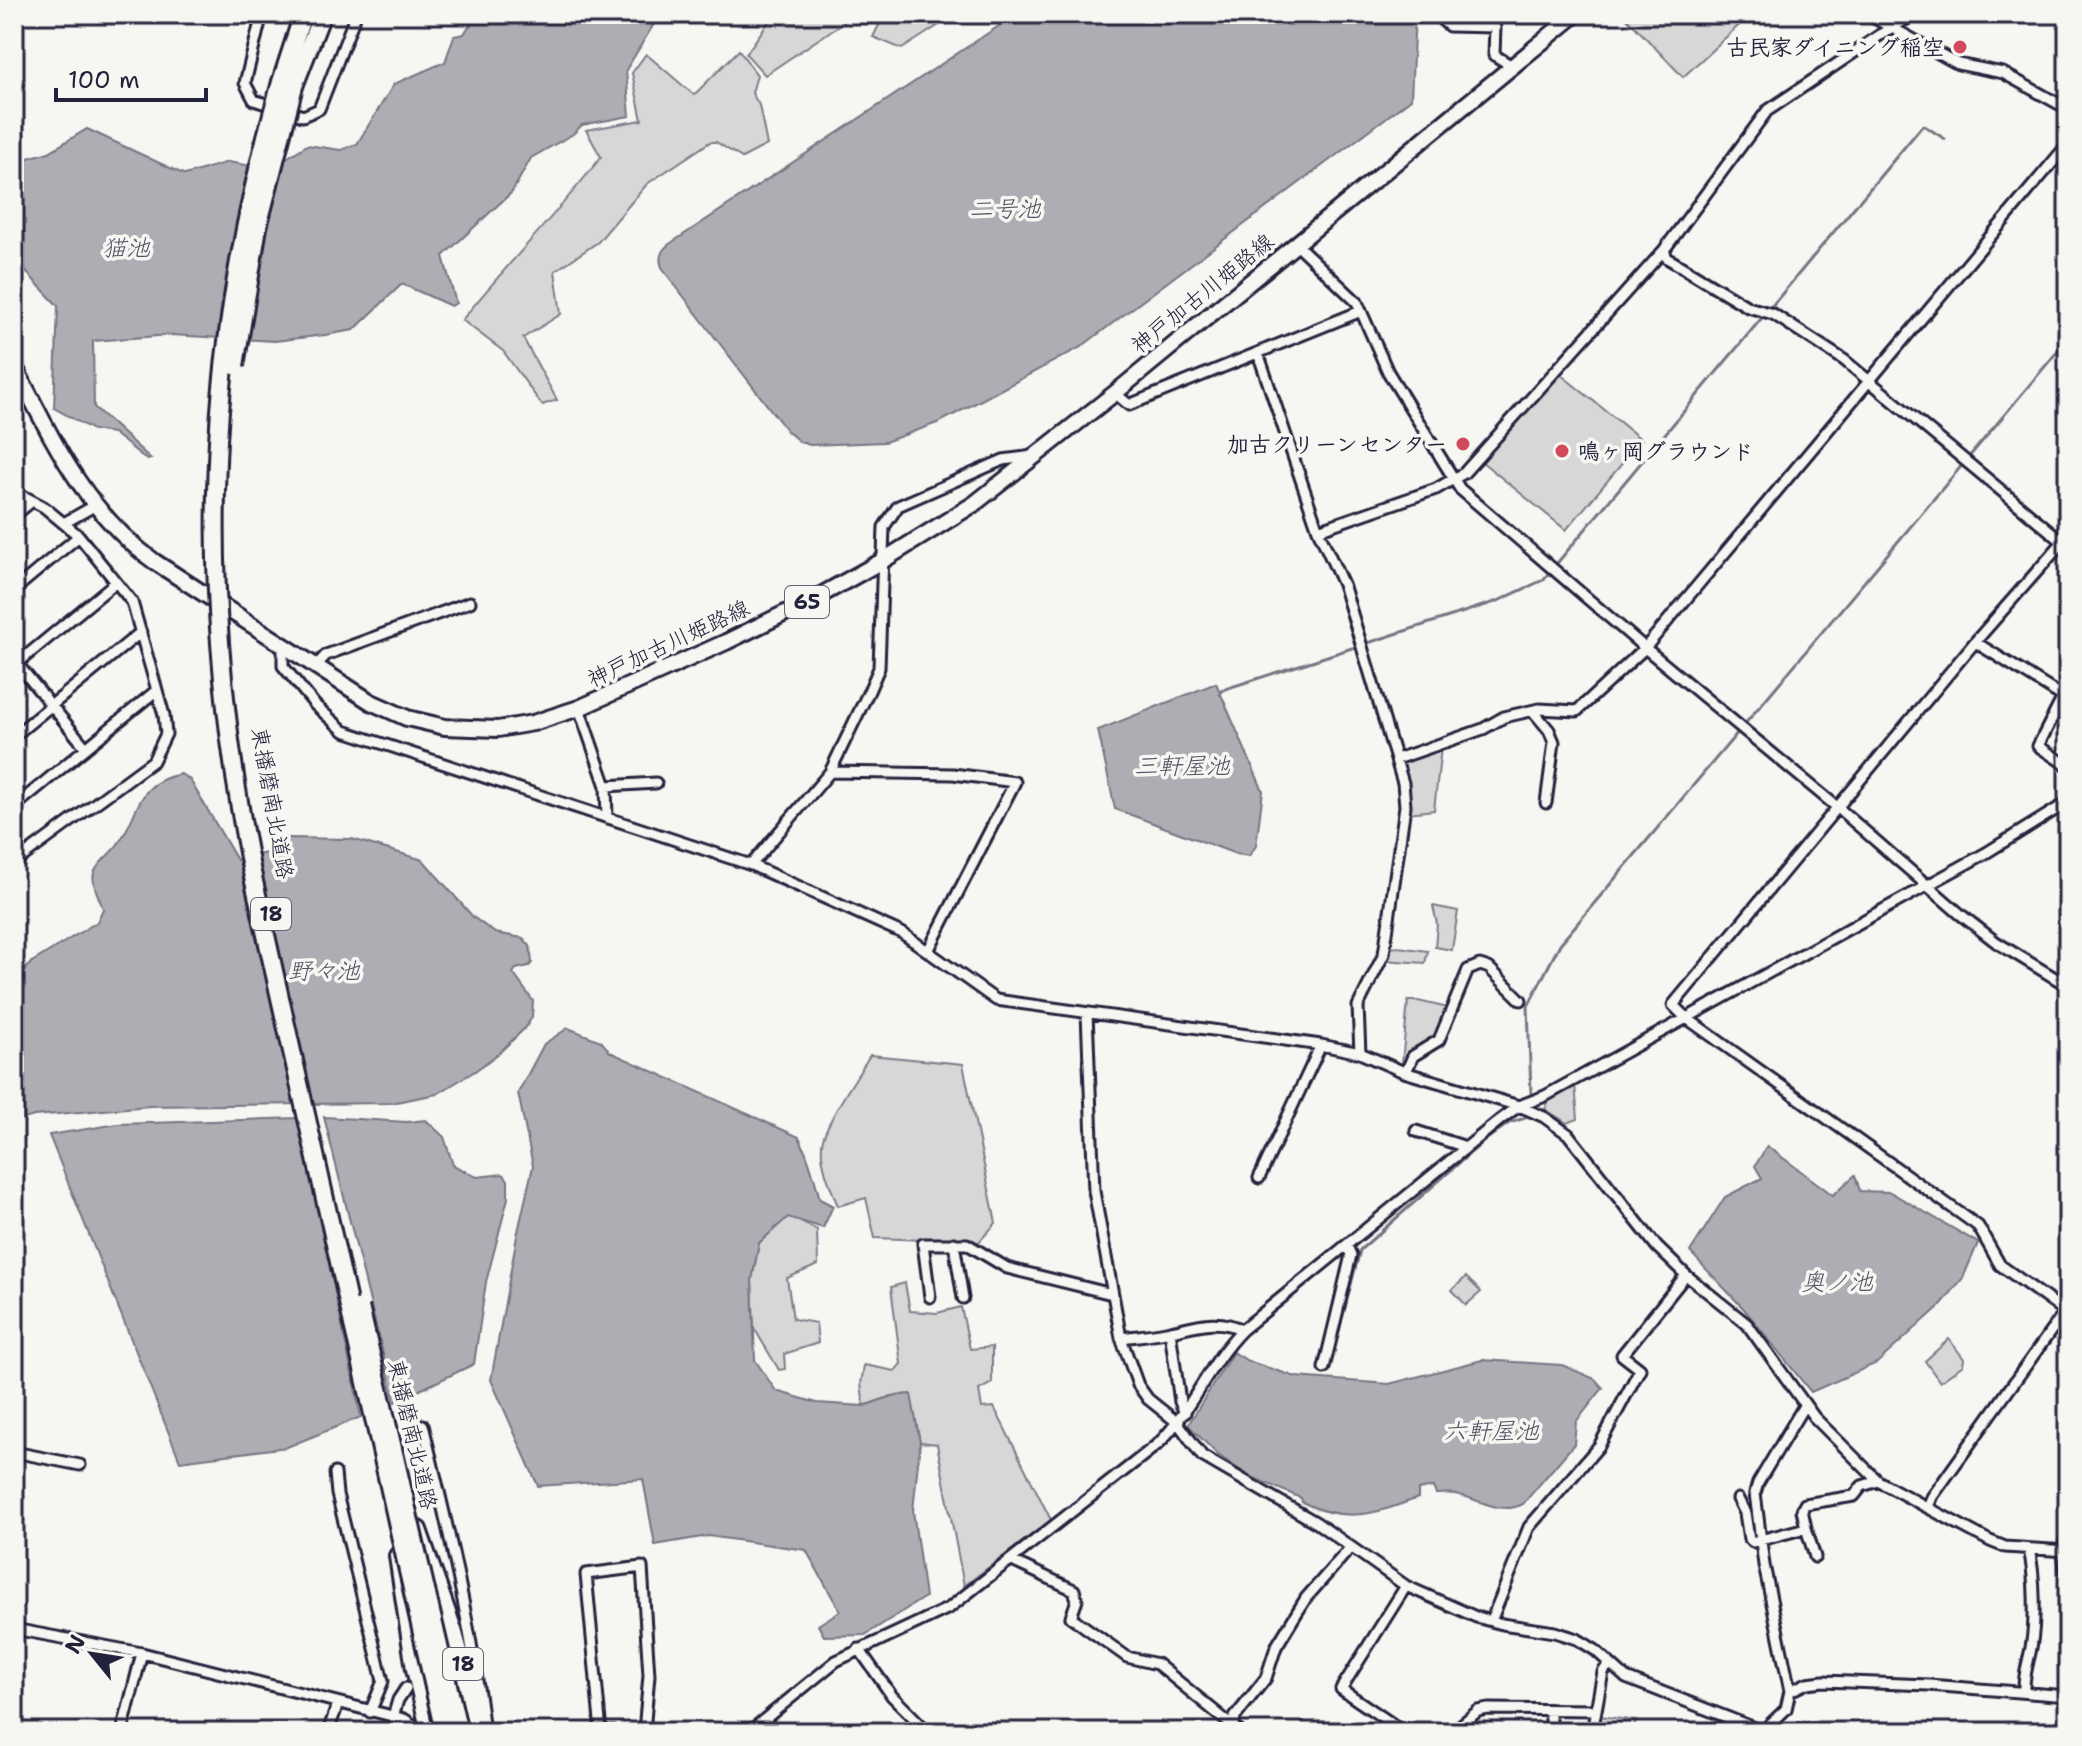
<svg xmlns="http://www.w3.org/2000/svg" width="2082" height="1746" font-family="'Shantell Sans','Klee One',sans-serif">
  <rect width="100%" height="100%" fill="#f6f6f2"/>
  <filter id="ink" filterUnits="userSpaceOnUse"><feTurbulence type="fractalNoise" baseFrequency=".0125" numOctaves="2"/><feDisplacementMap in="SourceGraphic" scale="16" xChannelSelector="R" yChannelSelector="G"/><feConvolveMatrix kernelMatrix="1 2 1 2 8 2 1 2 1" color-interpolation-filters="sRGB"/></filter>
  <g filter="url(#ink)">
    <path fill="#d7d7d7" stroke="#7c7c89" stroke-width="2" d="M774,14h82l-91,61 -19,-21z
      M874,14h82l-54,35 -29,-12 7,-14z
      M1623,14h128l-68,63z
      M739,50l18,25 -5,18 7,12 8,40 -25,13 -26,-16h-6l-63,42 -49,58 -43,29 6,43 -38,24 34,62 -15,5 -39,-54 -41,-31c45,-56 95,-106 139,-163l-15,-27 56,-10 -10,-47 14,-19 48,41z
      M1560,374l82,66 -76,90 -84,-68z
      M1441,748l-7,62 -26,3 -1,-24 -5,-27z
      M1433,906l25,5 -6,39 -17,-3 2,-23z
      M1398,947l30,4 -3,12 -42,-3 5,-12z
      M1408,1001h10l30,7 -8,27 -32,27 -6,1z
      M870,1055l93,9 33,159 -17,19 -104,-4 -9,-40 -28,8c-7,-18 -18,-42 -16,-62 2,-20 37,-70 48,-89z
      M1575,1084l3,35 -11,4 -22,-14 5,-11z
      M788,1216l29,14 1,35 -31,13 6,41 23,4 2,20 -34,11 1,15 -6,1 -25,-42 -2,-48 7,-37z
      M1466,1277l15,15 -15,13 -14,-15z
      M905,1283l5,28 27,2 24,-6 9,42 22,-2v36l-13,7 3,18 12,-1 57,113 -87,66 -27,-142 -17,-2 -10,-48 -18,2 -28,10 -3,-22 3,-19 31,6 6,-7 -10,-77z
      M1949,1339l15,20 -1,6 -23,17 -15,-21z
      M1600,1716l36,5 -3,11h-37z"/>
    <path fill="#adadb3" stroke="#757583" stroke-width="2" d="M481,14h179l-34,56 4,46 -48,9 -9,9 -42,24 -19,34 -69,64 13,47 -5,3 -49,-22 -48,46 -29,5 -50,6 -104,-6 -78,6 1,66 57,52 -4,1 -34,-27 -20,-3 -39,-22 4,-102 -44,-47v-97l35,-10 38,-23 98,46 43,-13 41,7 38,-24 34,5 16,-6 37,-60 51,-22 9,-26 10,-2 10,-16z
      M1017,14h398l-4,85 -330,248 -141,75 -55,20 -75,3 -10,-3 -13,-11 -123,-160c-6,-10 -4,-19 4,-26z
      M1216,683l47,108 -7,55 -7,10 -13,-2 -121,-45 -17,-79z
      M181,774l9,6 47,80 29,-7 23,-15 63,1 71,21 50,57 22,16 28,5 7,8 2,17 -3,3 -13,3 -3,4 20,28 -1,16 -6,10 -27,26 -24,18 -38,23 -46,9 -241,3 -116,10 -20,6v-141l18,-19 65,-40 6,-13c-3,-10 -12,-26 -9,-36 4,-11 17,-19 24,-29 23,-32 16,-61 63,-70z
      M568,1028l33,13 9,11 189,85c10,19 15,41 21,62l13,7 -10,22 -35,-11 -29,26 -7,37 3,80 21,31 41,12 47,3 28,-10 19,-2 9,48 -7,69 12,86 -60,38 -41,1 -6,-11 22,-14 -34,-61 -98,-14 -53,9 -12,-66 -105,7 -47,-106 26,-144 16,-70 -15,-73 26,-49z
      M324,1117l83,5 19,-2 18,17 9,28 24,12 26,-3 5,6v18l-22,84 -12,82 -79,38z
      M299,1118l62,299 -74,30 -107,14 -131,-326 69,-11z
      M1767,1146l66,49 22,-20 5,16 30,1 88,51 -15,35 -22,27 -64,58 -66,29 -67,-83 -54,-57 35,-55 37,-19 -7,-12z
      M1233,1352l15,9 48,16 93,7 93,-24 80,5 33,14 8,9 -27,34 -2,22 -51,60c-23,12 -45,-6 -68,-10 -6,-1 -13,0 -19,0l-3,-7 -15,3v8c-43,16 -73,26 -116,4l-1,-4 -54,-23 -29,-20 -30,-30z"/>
    <g fill="none" stroke-linecap="round" stroke-linejoin="round">
      <path stroke="#757583" stroke-width="3" d="M1220,694l2,-4 276,-89 45,-21 380,-455 22,14
        M1744,725l324,-386
        M1531,1093l-3,-87 32,-62 179,-213
        M1333,1353l27,-103 124,-109 25,-18 16,-5"/>
      <g stroke="#22223b" stroke-width="15">
        <path id="minor" d="M262,14l-17,69 9,17 49,16 16,-7 37,-95
          M1442,14l1,7 6,5 46,1 -1,28 18,11
          M1867,14l91,50 45,9 65,36
          M1296,244l61,58 31,70 72,117 185,159 192,159 123,107 36,28 72,44
          M1664,250l3,8 81,49 25,7 71,46 224,186
          M1258,353l60,177 26,57 59,196 2,23 -21,148 -26,52 2,47
          M1115,393l14,12 232,-94
          M14,491l30,16 35,29 53,66 32,113 2,19 -13,27 -139,102
          M14,516l18,-15
          M64,523l30,-17
          M1318,530l118,-41 28,-16 200,-223 103,-139 125,-84 24,-13
          M14,590l65,-54
          M1975,642l88,55 -25,49 30,20
          M283,645v21l32,39 29,26 407,134 151,68 94,67 325,45 39,8 44,19 115,34 25,11 24,17 89,113 29,28 61,49 67,93 64,64 112,60 15,6 63,4
          M15,661l71,87
          M14,666l102,-84
          M316,666l10,-11 144,-53
          M579,708l27,78 1,32
          M1533,711l16,19 5,12 -8,61
          M14,736l127,-104
          M1397,759l86,-30 21,-12 35,-8 38,2 68,-63 423,-504
          M830,772l123,2 62,8 -87,169
          M606,786l50,-3
          M14,807l143,-117
          M751,865l79,-93 39,-81 10,-23 5,-141 14,-21 105,-46 30,-4
          M1087,1013l7,178 27,147 17,47 10,14 30,24 24,33 115,67 89,63 70,31 26,7 53,8 22,7 18,11 31,28 139,54
          M1406,1072l7,-16 26,-16 29,-70 12,-5 9,3 32,32
          M1416,1131l50,16
          M1259,1178l62,-133
          M954,1243l9,55
          M930,1297l-7,-53h44l40,24 105,26
          M2064,1311l-64,-46 -22,-39 -293,-209 -12,-12 302,-363 93,-106
          M1170,1331l10,71 5,11
          M1121,1338c15,-2 30,-3 45,-6 26,-5 51,-16 76,-2
          M1324,1368l27,-113 -4,-9
          M423,1425c25,102 49,203 61,307
          M14,1452l66,13
          M335,1473l2,21 46,187 -13,31
          M1738,1499l7,14 4,26 4,3 53,-14 -4,-18 3,-6 49,-8 8,-10 16,-5
          M1928,1507l4,-10 136,-190
          M1806,1528l9,29
          M2068,1541h-3l-2,10 5,36
          M1010,1560l64,30 3,10 -6,17 56,40 30,7 83,68
          M1491,1621l38,-94 70,-81 41,-77 -18,-14 64,-80
          M14,1629l128,24 262,66 8,5 4,8
          M859,1649l33,47 36,36
          M1790,1691l17,-8 16,-2 106,4 139,11
          M2024,1692c-1,-16 4,-28 7,-44 5,-28 4,-72 -2,-99
          M393,1717l5,-17 8,-12
          M1234,1725l1,-8 31,-39 10,-31 30,-49 45,-51
          M1763,1731l23,-22 4,-18 -26,-126 -9,-72 3,-10 47,-79
          M122,1732l20,-79
          M328,1732l10,-29
          M599,1732h15
          M601,1732l-15,-158 56,-7 7,108 -5,57
          M749,1732l87,-71 113,-53 209,-164c35,-35 51,-81 84,-114l258,-210 19,-14 26,-10 441,-243 82,-51
          M1404,1732l-63,-43 65,-103
          M1452,1732l26,-21 10,-2 108,1
          M1550,1732v-21
          M1592,1732l11,-60 6,-8"/>
      </g>
      <g stroke="#22223b" stroke-width="20">
        <path id="primary" d="M14,365c39,75 70,146 141,197l216,140 36,16 38,9 53,2 35,-6 46,-15 147,-66 86,-42 70,-39 92,-57 141,-111 461,-379"/>
      </g>
      <g stroke="#22223b" stroke-width="22">
        <path id="motorway" d="M281,82l22,-68
          M294,86l28,-72
          M418,1530l35,100 13,47 9,55
          M398,1556l17,113 15,63"/>
      </g>
      <use href="#minor" stroke="#f6f6f2" stroke-width="9"/>
      <use href="#primary" stroke="#f6f6f2" stroke-width="14"/>
      <use href="#motorway" stroke="#f6f6f2" stroke-width="16"/>
      <g stroke="#22223b" stroke-width="22" stroke-linecap="butt">
        <path id="motorway-bridge" d="M281,82c-78,267 -84,514 -30,786l193,864
          M235,366l23,-139 36,-141
          M360,1307l99,425"/>
      </g>
      <use href="#motorway-bridge" stroke="#f6f6f2" stroke-width="16"/>
    </g>
  </g>
  <g fill="#d1495b" stroke="#f6f6f2" stroke-width="3">
    <circle cx="1960" cy="47" r="8"/>
    <circle cx="1463" cy="444" r="8"/>
    <circle cx="1562" cy="451" r="8"/>
  </g>
  <g text-anchor="middle" stroke-width="7" stroke-linejoin="round" paint-order="stroke">
    <g fill="#f6f6f2" stroke="#626272" stroke-width="2">
      <rect x="785" y="586" width="44" height="32" rx="6"/>
      <rect x="251" y="898" width="40" height="32" rx="6"/>
      <rect x="443" y="1648" width="40" height="32" rx="6"/>
    </g>
    <g font-size="20" font-weight="bold" fill="#22223b">
      <text x="807" y="609">65</text>
      <text x="271" y="921">18</text>
      <text x="463" y="1671">18</text>
    </g>
    <g font-size="22" font-weight="bold" fill="#22223b" stroke="#f6f6f2" text-anchor="end">
      <text x="1944" y="55">古民家ダイニング稲空</text>
      <text x="1447" y="452">加古クリーンセンター</text>
      <text x="1578" y="459" text-anchor="start">鳴ヶ岡グラウンド</text>
    </g>
    <g font-size="22" fill="#22223b" stroke="#f6f6f2">
      <text transform="translate(1202 293) rotate(-39)" y="8">神戸加古川姫路線</text>
      <text transform="translate(668 643) rotate(-25)" y="8">神戸加古川姫路線</text>
      <text transform="translate(273 803) rotate(80)" y="8">東播磨南北道路</text>
      <text transform="translate(413 1434) rotate(77)" y="8">東播磨南北道路</text>
    </g>
    <g font-size="24" font-style="italic" fill="#535365" stroke="#f6f6f2">
      <text x="1005" y="217">二号池</text>
      <text x="126" y="256">猫池</text>
      <text x="1182" y="774">三軒屋池</text>
      <text x="324" y="979">野々池</text>
      <text x="1837" y="1290">奥ノ池</text>
      <text x="1491" y="1439">六軒屋池</text>
    </g>
  </g>
  <rect width="2082" height="1746" fill="none" stroke="#f6f6f2" stroke-width="48"/>
  <rect x="24" y="24" width="2034" height="1698" fill="none" stroke="#22223b" stroke-width="3" filter="url(#ink)"/>
  <g transform="translate(92 1654) rotate(300)" stroke="#f6f6f2" stroke-width="6" paint-order="stroke">
  <path d="M0-6L14 30L0 20L-14 30Z" fill="#22223b"/>
  <text y="-12" font-size="22" font-weight="bold" text-anchor="middle" fill="#22223b">N</text>
  </g>
  <path d="M56 88v12h150v-12" fill="none" stroke="#22223b" stroke-width="4"/>
  <text x="68" y="88" font-size="24" fill="#22223b" stroke="#f6f6f2" stroke-width="6" paint-order="stroke">100 m</text>
</svg>
